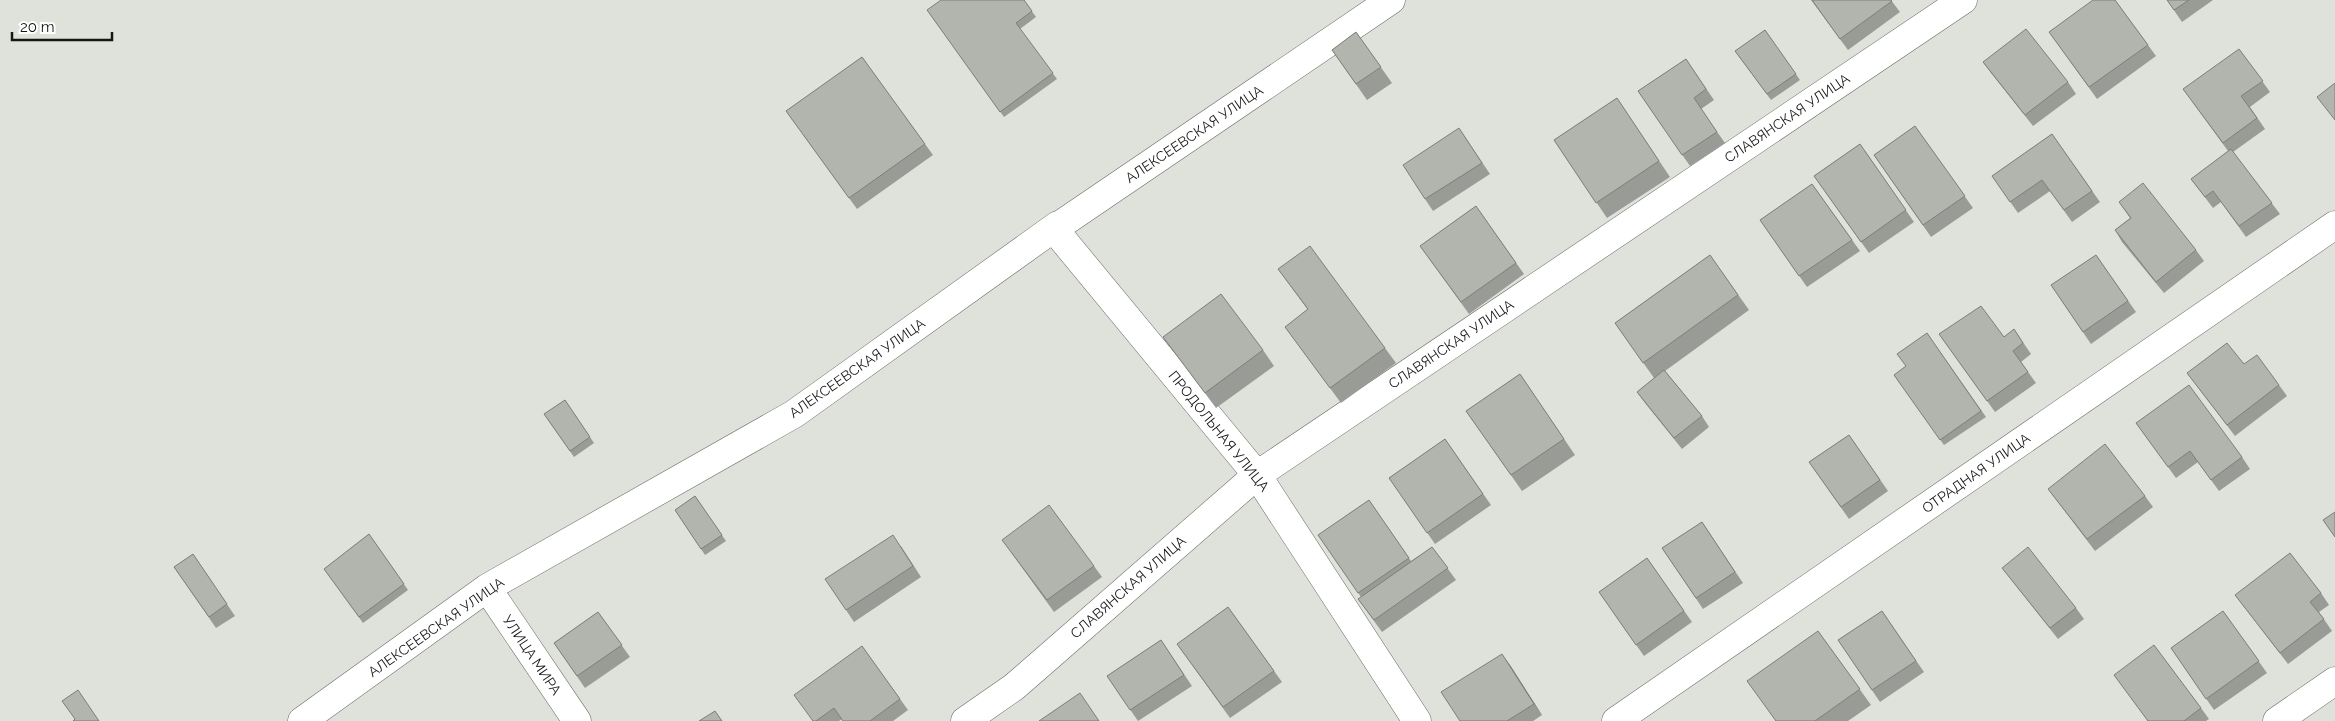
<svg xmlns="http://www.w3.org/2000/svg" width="2335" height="721" font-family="Raleway,sans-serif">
  <rect width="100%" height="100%" fill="#dfe2db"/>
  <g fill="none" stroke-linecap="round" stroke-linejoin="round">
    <g stroke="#696c66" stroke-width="29">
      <path id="minor" d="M1054,229l203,246 160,246
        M487,588l90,133
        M302,721l185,-133 307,-174 264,-189 -4,4 337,-229
        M965,721l49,-34 243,-212 706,-475
        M1616,721l719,-496
        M2277,721l58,-40"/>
    </g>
    <use href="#minor" stroke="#fff" stroke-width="28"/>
  </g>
  <path fill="#999c96" d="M1024,0l12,17 -16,12 37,50 -53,38 -77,-107z
    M1811,0h80l9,12 -52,38z
    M2115,0l41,56 -59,43 -48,-67z
    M2167,0h46l-31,22z
    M1765,30l35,50 -29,20 -36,-49z
    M1356,32l36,51 -25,17 -35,-50z
    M2239,49l31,43 -20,15 15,22 -32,23 47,62 -34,23 -25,-35 -8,6 -22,-29 37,-28 -37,-51z
    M862,57l71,98 -76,54 -71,-98z
    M1686,59l28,41 -13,9 24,34 -35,23 -52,-75z
    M1983,62l85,20 8,12 -43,32 -42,-53z
    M1617,98l53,79 -63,41 -53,-78z
    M1915,126l58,82 -42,29 -57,-82z
    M1459,128l31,46 -57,37 -8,-12z
    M2052,134l48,68 -28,20 -22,-31 -32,22 -26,-37z
    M1860,144l54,78 -45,31 -55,-77z
    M1812,184l48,67 -53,36 -47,-67z
    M2119,202l77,48 8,11 -40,32 -42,-51 -7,-12 15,-12z
    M1476,206l48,68 -55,40 -49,-68z
    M1710,255l39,55 -84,61 37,45 7,11 -27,22 -37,-46 -8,-11 17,-14 -39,-55z
    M2096,255l40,57 -45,32 -40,-59z
    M1278,269l107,79 11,15 -55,40 -56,-76 23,-17z
    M2014,329l17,25 -10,8 15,21 -41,29 -56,-78 65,3z
    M1927,333l59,84 -42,28 -50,-70 12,-9z
    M1163,337l100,13 11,16 -58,42z
    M2244,364l35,21 8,11 -52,40 -48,-63z
    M1520,374l55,81 -53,36 -56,-80z
    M565,400l29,43 -20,14 -30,-43z
    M2136,423l106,34 8,12 -31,22 -21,-29 -22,16z
    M1849,435l39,56 -39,28 -40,-57z
    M1445,439l46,66 -56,39 -46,-66z
    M2048,489l97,7 8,11 -58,44z
    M695,496l31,45 -21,14 -30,-45z
    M1369,500l42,61 21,-14 24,33 -74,52 -24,-33 3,-2 -43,-62z
    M1702,522l41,61 -40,26 -41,-61z
    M369,534l39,56 -45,33 -39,-54z
    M901,546l20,31 -67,45 -8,-12z
    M1010,551l84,15 8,11 -48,35z
    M193,554l42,62 -19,12 -42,-61z
    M1647,558l45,64 -48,34 -45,-64z
    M2002,568l74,40 8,11 -26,20z
    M2321,593l8,12 -10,7 13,19 -44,33 -53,-69z
    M1228,607l54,75 -52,36 -53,-74z
    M1882,611l42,61 -44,30 -42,-62z
    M2223,611l44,62 -53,37 -43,-62z
    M598,612l32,45 -45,31 -31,-45z
    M1818,631l53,74 -23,16h-73z
    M1161,640l31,46 -54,35 -31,-45z
    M862,646l46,64 -15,11h-50l-1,-2 -3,2h-26z
    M1510,665l32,50 -9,6h-73z
    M2114,675l87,33 8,11 -3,2h-58z"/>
  <path fill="#7d7f7a" d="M1502,654l8,11 32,50 -8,-11z"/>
  <path fill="#b2b5ae" stroke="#7d7f7a" d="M941,0h83l8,11 -16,12 37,50 -53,39 -73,-102z
    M1812,0h79l1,1 -52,38z
    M2093,0h22l33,45 -59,42 -40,-55z
    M2167,0h22l-15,10z
    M2026,29l42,53 -43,33 -42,-53z
    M1765,30l31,44 -29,20 -32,-43z
    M1356,32l25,35 -25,17 -24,-34z
    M2239,49l24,32 -22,15 16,22 -34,25 -40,-54z
    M862,57l63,87 -76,54 -63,-87z
    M1686,59l20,30 -12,9 23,34 -35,23 -44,-64z
    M2335,83v37l-18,-23z
    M1617,98l42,63 -63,42 -42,-63z
    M1915,126l50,70 -42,29 -49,-70z
    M1459,128l23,35 -57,36 -22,-34z
    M2052,134l40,57 -28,19 -22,-30 -32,22 -18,-26z
    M1860,144l46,66 -45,32 -47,-66z
    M2231,149l41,54 -33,23 -26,-35 -8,6 -14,-18z
    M2143,183l53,67 -40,32 -41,-52 16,-12 -12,-16z
    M1812,184l40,56 -53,36 -39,-56z
    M1476,206l40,57 -55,39 -41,-56z
    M1310,246l75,102 -55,40 -45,-61 23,-18 -30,-40z
    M1710,255l28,40 -95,68 -28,-40z
    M2096,255l32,46 -45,31 -32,-47z
    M1221,294l42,56 -58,43 -42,-56z
    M1981,306l23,31 10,-8 9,14 -10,8 15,21 -41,29 -48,-67z
    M1927,333l54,78 -41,29 -46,-65 12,-9 -9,-12z
    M2227,343l17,21 13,-9 22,30 -52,40 -40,-52z
    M1664,370l38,46 -28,22 -37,-46z
    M1520,374l44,65 -53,36 -45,-64z
    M2189,385l53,72 -31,23 -21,-29 -22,16 -32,-44z
    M565,400l25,37 -20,14 -26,-37z
    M1849,435l31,45 -39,27 -32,-45z
    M1445,439l38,55 -56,39 -38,-55z
    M2105,444l40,52 -58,43 -39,-50z
    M695,496l27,39 -21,14 -26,-39z
    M1369,500l40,58 -51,35 -40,-58z
    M1049,505l45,61 -47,34 -45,-60z
    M2335,512v25l-12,-17z
    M1702,522l33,50 -39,26 -34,-50z
    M369,534l35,50 -45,33 -35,-48z
    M893,535l20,31 -67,44 -21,-31z
    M1432,547l16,21 -74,52 -16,-21z
    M2028,547l48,61 -26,20 -48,-60z
    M2290,553l31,40 -11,9 14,17 -44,34 -45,-58z
    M193,554l34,50 -18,13 -35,-50z
    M1647,558l37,53 -48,34 -37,-53z
    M1228,607l46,64 -51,36 -46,-63z
    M1882,611l34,50 -44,29 -34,-50z
    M2223,611l36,50 -53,38 -35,-51z
    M598,612l24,33 -45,31 -23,-33z
    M1818,631l42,58 -45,32h-39l-29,-40z
    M1161,640l23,35 -54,35 -23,-34z
    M2154,645l47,63 -17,13h-36l-34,-46z
    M862,646l38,53 -30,22h-27l-9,-13 -18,13h-3l-19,-26z
    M1502,654l32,50 -27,17h-47l-19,-29z
    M78,690l21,31h-26l2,-2 -13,-18z
    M1080,693l19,28h-60z
    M715,711l7,10h-23z"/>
  <g text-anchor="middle" stroke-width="4" stroke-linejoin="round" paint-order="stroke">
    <g font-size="14" fill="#161715" stroke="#fff">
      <text transform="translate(1787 118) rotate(-34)" y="5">СЛАВЯНСКАЯ УЛИЦА</text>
      <text transform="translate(1194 134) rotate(-34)" y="5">АЛЕКСЕЕВСКАЯ УЛИЦА</text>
      <text transform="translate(1451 344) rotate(-34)" y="5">СЛАВЯНСКАЯ УЛИЦА</text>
      <text transform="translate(857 368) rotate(-35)" y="5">АЛЕКСЕЕВСКАЯ УЛИЦА</text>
      <text transform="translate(1219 431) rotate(51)" y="5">ПРОДОЛЬНАЯ УЛИЦА</text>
      <text transform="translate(1976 473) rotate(-35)" y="5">ОТРАДНАЯ УЛИЦА</text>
      <text transform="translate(1128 587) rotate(-41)" y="5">СЛАВЯНСКАЯ УЛИЦА</text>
      <text transform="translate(436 627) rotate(-35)" y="5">АЛЕКСЕЕВСКАЯ УЛИЦА</text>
      <text transform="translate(532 655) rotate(56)" y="5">УЛИЦА МИРА</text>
    </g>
  </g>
  <path d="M12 32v8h100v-8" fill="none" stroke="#161715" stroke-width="2.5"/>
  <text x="20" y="32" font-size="15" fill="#161715" stroke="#ffffff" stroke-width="4" paint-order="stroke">20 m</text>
</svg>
